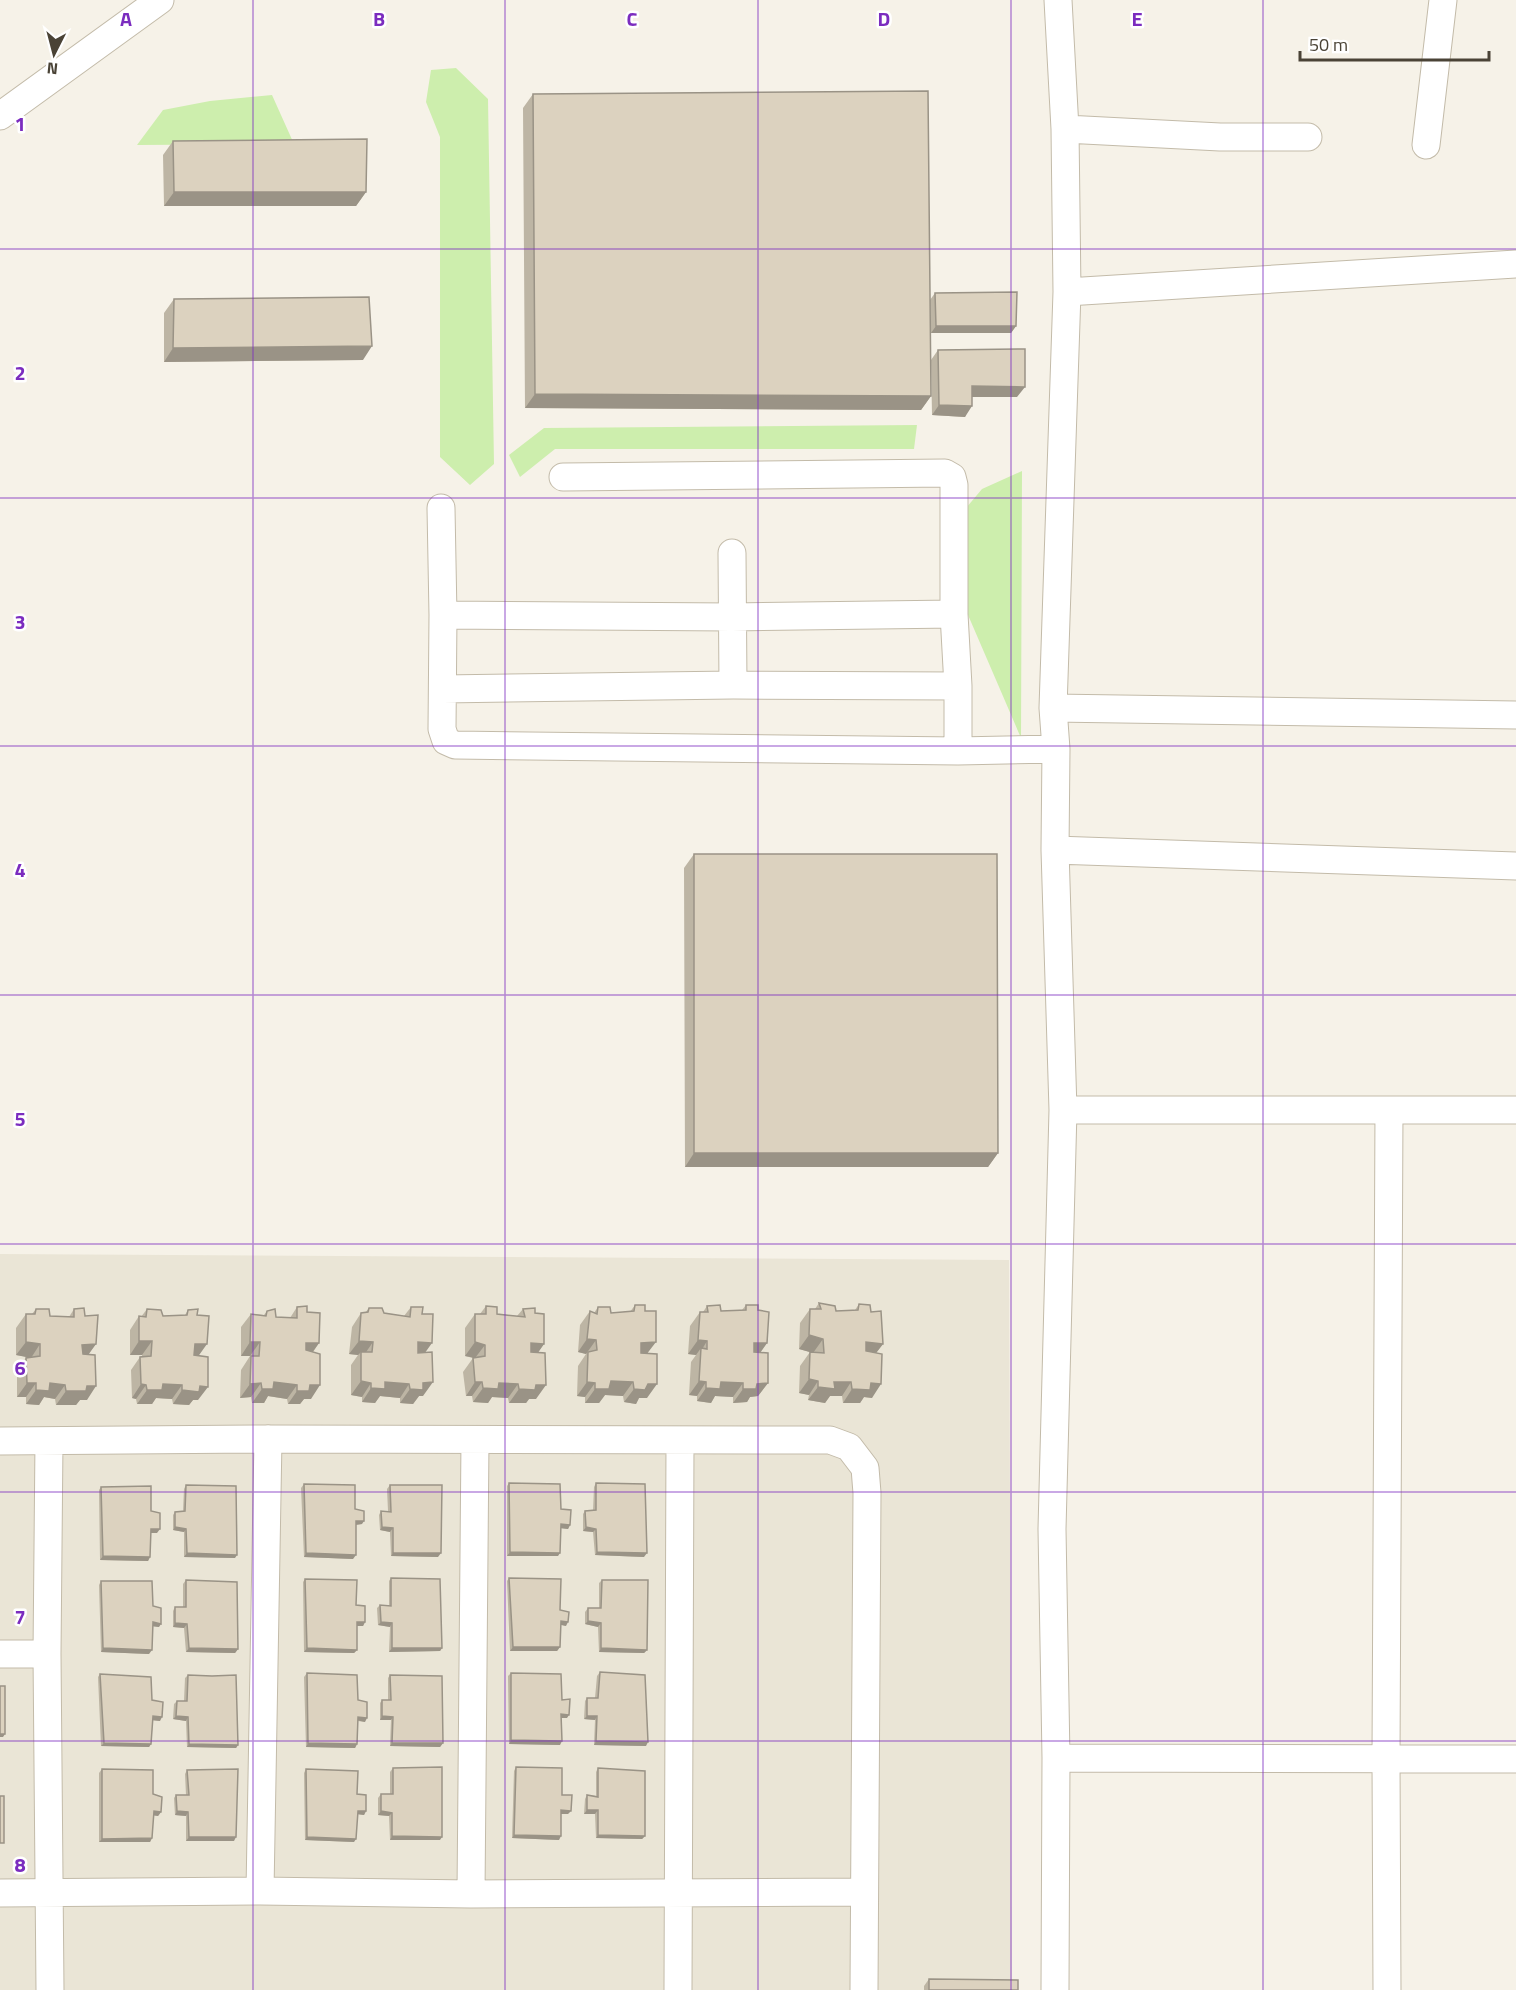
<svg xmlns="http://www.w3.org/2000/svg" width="1516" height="1990" font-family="'Titillium Web',sans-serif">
  <rect width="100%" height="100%" fill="#f6f2e8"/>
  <path fill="#eae5d6" d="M0,1254l1009,6 3,730h-1012z"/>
  <path fill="#cdeead" d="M456,68l32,31 6,365 -24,21 -30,-28v-320l-14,-35 5,-32z
    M272,95l22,49 -157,1 26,-35 47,-9z
    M917,425l-3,24h-359l-35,28 -11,-22 35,-27z
    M1022,471l-1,267 -56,-130 -4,-94 21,-25z"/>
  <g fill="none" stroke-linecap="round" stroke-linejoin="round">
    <g stroke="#c3bba9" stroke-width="29">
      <path id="minor" d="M0,116l160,-116
        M1065,129l155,8h88
        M1426,145l17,-145
        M1067,292l449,-28
        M563,477l382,-4 7,4 2,8v129l4,72v65
        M441,508l2,107 -1,114 4,12 9,4 503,6 98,-2
        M732,553l1,132
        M443,615l289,2 222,-3
        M443,689l290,-4 225,1
        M1053,708l463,7
        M1055,850l461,16
        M1063,1110h453
        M0,1441l268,-2 562,1 19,7 16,21 2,25 -3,497
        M49,1441l-2,213 3,336
        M0,1654h47
        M1056,1758l460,1
        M260,1891l8,-452
        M0,1893l260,-2 211,3 393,-2
        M471,1894l4,-454
        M678,1990l2,-549
        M1055,1990l1,-232 -4,-229 11,-419 -8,-260 1,-101 -3,-41 14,-416 -2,-163 -7,-129
        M1387,1990l-1,-231 3,-649"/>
    </g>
    <use href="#minor" stroke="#fff" stroke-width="27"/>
  </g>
  <path fill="#bdb5a4" d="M533,94l398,302 -10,14 -396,-2 -2,-300z
    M173,141l193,51 -10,14h-192l-1,-51z
    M935,293l81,33 -5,7h-80l-1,-33z
    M174,299l189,61 -199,2v-49z
    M938,350l79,47h-45l-7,20 -33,-2 -1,-55z
    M694,854l304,299 -10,14h-303l-1,-299z
    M819,1303l17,8 19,-1 4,-6 12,8 12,32 -7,9 -4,45 -8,-1 -4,6h-17l-1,-7h-12l-5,7 -17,-3 1,-5 -10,-2 1,-27 10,-14 -11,-3 1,-26 10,-14h5z
    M635,1305l13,48 -1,45h-8l-3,6 -12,-2 -1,-6 -18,-1 -6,8h-14v-6l-8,-1 1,-30 8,-12 -8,-2 2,-27 10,-14 4,2 4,-6 13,6 19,-1z
    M746,1305l12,5 9,33 -7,10 8,30 -10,13 -8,1 -3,5 -14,1v-6l-18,-1 -4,7 -14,-2v-5l-8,-1 2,-33 5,-7 -8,-1 2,-28 10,-14h3l4,-6 14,5 21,-1z
    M486,1306l11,8 20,2 6,-7 12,4 9,31 -6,8 -2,47h-7l-3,4h-17l-1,-5 -16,-1 -4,6 -15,-1 -1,-6h-6l-3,-24 10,-14 -8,-2v-28l10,-14h5z
    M297,1307l10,5 12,31 -6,9 -2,47h-7l-4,5h-12l-1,-5 -19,-3 -4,7h-12l-1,-6 -11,1 1,-28 9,-14h-9v-29l10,-13 13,1 3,-4 9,6 14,1z
    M411,1307l11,7 3,39 -2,43h-4l-6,8 -13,-1v-5l-20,-2 -5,7 -13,-1v-5l-11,-2v-30l7,-10 -9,-1 3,-27 9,-14h4l4,-5 15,5 20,3z
    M36,1309l14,7 19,1 5,-8 11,7 11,28 -8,10 -1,46h-7l-4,5h-20l-1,-6 -11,-2 -5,8 -13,-1v-7h-9v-26l9,-13 2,-1 -12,-2v-27l10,-14h6z
    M147,1309l16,7 22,-1 3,-5 9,5 2,40 -1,45h-5l-4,5 -16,-1 -1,-5 -16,-1 -4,6h-15l-1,-5 -4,-1 -1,-28 9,-13 2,-1v-1h-12v-25l9,-14 2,1z
    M509,1483l52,26 9,16 -2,4 -7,-1 -3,28h-51v-70z
    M596,1483l48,74 -49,-2 -2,-23 -10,-1v-17l2,-3h8l1,-24z
    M304,1484l51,25 7,15 -6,1 -3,34 -49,-2 -3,-69z
    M186,1485l49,73 -51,-1v-25l-11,-2v-15l2,-3 8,-1 1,-22z
    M390,1485l48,72 -47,-1 -1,-24 -10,-2 -1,-15 2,-4h7l-1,-22z
    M101,1487l56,46h-6l-1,24 -2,4 -48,-1 -1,-70z
    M391,1578l51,70 -2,3 -51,1 1,-25 -12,-2 -1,-17 3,-3 9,1v-25z
    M509,1578l51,32 6,16 -5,-1 -1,22 -3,4h-47l-3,-70z
    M305,1579l51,26 9,17 -2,4h-6v24l-3,3 -50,-1 -1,-70z
    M186,1580l52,69 -3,4 -49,-1 -2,-24 -11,-1v-16l2,-4h8v-23z
    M602,1580l45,70 -3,3 -45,-1 -1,-25 -13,-3v-12l3,-4h11v-25z
    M101,1581l52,25 6,21 -6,-1 -4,28 -48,-2 -2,-67z
    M600,1672l46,74 -52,-1 1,-25 -11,-1 1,-18 2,-3h8l2,-22z
    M307,1673l51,27 7,22 -7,-1 -1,23 -2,4 -49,-1 -2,-70z
    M511,1673l51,27 5,18h-6l-1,27 -51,-1 -1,-68z
    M100,1674l52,26 8,21 -7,-1 -2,24 -2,3 -48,-1 -3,-69z
    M188,1675l50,70 -2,3 -49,-1 -1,-26 -13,-2 1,-15 3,-3h7l1,-23z
    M390,1675l53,68 -3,4 -50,-1 1,-26h-11v-17l2,-3h6v-22z
    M516,1767l46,28 6,19h-7l-2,26 -47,-2 2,-67z
    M393,1768l47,72h-50l-1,-24 -11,-1v-17l3,-4h9v-22z
    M598,1768l47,68 -3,3 -46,-1 -1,-24h-11l1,-15 2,-4 9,1v-24z
    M102,1769l51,25 8,18 -3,4 -5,-1 -1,23 -2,4h-51v-69z
    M306,1769l51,25 9,17 -2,4 -6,-1 -4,28 -49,-2 -1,-67z
    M187,1770l47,71h-48v-25l-11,-1 -1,-17 2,-3h10l-1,-21z
    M929,1979l89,11h-94v-4z"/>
  <path fill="#9a9386" d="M174,192h192l-10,14h-192z
    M936,326h80l-5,7h-80z
    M372,346l-9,14 -199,2 9,-14z
    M972,386l53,1 -8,10h-52z
    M535,394l396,2 -10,14 -396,-2z
    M939,405l33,1 -7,11 -33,-2z
    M694,1153h304l-10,14h-303z
    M809,1335l14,4 -10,14 -14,-4z
    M587,1339l9,1 -10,14 -8,-2z
    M698,1340l9,1 -6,10v-3l-5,7 -8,-1z
    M139,1341h13l-10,14h-12z
    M359,1341l14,1 -9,13 -3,-3 -3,3 -9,-1z
    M26,1342l14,2 -9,14 -15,-3z
    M250,1342h10l-10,14h-9z
    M418,1342l14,1 -10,14 -14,-2z
    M475,1342l10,3 -10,13 -10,-2z
    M656,1342l-10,13 -14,2 9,-14z
    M866,1342l17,2 -10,13 -17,-1z
    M306,1343h13l-10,14h-13z
    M531,1343l13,1 -9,13h-14z
    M754,1343h13l-10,14h-13z
    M96,1344l-10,14h-14l10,-13z
    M195,1344h12l-10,14h-12z
    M809,1379l9,2 -9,14 -10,-2z
    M361,1381l10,2 -9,14 -11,-2z
    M611,1381l22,1 -10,14 -18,-1 -6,8h-14l10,-14z
    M699,1381l7,1 -9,14 -8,-1z
    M274,1382l23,3 -10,14 -19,-3 -4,7h-12l10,-14z
    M385,1382l24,2 -9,14 -20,-2 -5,7 -13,-1 9,-14z
    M433,1382l-10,14h-4l-6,8 -13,-1 10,-14 13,-6z
    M475,1382h7l-10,14h-6z
    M587,1382l8,1 -10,14 -8,-1z
    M721,1382l22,1 -10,14 -18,-1 -4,7 -14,-2 9,-13z
    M834,1382h17l-9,14h-12l-5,7 -17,-3 10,-13z
    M27,1383h9l-10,14h-9z
    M50,1383l15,2 -10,14 -11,-2 -5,8 -13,-1 10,-14z
    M261,1383l-10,14 -11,1 10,-14z
    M499,1383l19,1 -10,14 -16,-1 -4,6 -15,-1 10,-14z
    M768,1383l-10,13 -8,1 -3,5 -14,1 10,-14 14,-5z
    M871,1383l10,1 -9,14 -8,-1 -4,6h-17l9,-14z
    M141,1384l5,1 -10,14 -4,-1z
    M163,1384l19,1 -10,14 -16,-1 -4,6h-15l10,-14z
    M648,1384h9l-10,14h-8l-3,6 -12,-2 10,-13z
    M310,1385h10l-9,14h-7l-4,5h-12l9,-13z
    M536,1385h10l-10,14h-7l-3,4h-17l10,-14z
    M87,1386h9l-9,14h-7l-4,5h-20l10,-14z
    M200,1386l8,1 -10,13h-5l-4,5 -16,-1 9,-14z
    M356,1521h8l-2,3 -8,1z
    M561,1524l9,1 -2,4 -9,-1z
    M175,1527l11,2 -2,3 -11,-2z
    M382,1527l11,1 -3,4 -10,-2z
    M586,1527l10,2 -3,3 -10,-1z
    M151,1529h9l-3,4h-8z
    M510,1552l50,1 -2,3h-51z
    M597,1552l50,1 -3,4 -49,-2z
    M187,1553l50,2 -2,3 -51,-1z
    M306,1553l50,2 -3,4 -49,-2z
    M393,1553h48l-3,4 -47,-1z
    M103,1556l47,1 -2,4 -48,-1z
    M561,1621l7,1 -2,4 -8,-2z
    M588,1621l13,2 -3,4 -13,-3z
    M153,1622l8,2 -2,3 -9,-1z
    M357,1622h8l-2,4h-8z
    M381,1622l11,1 -2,4 -12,-2z
    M175,1623l12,1 -3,4 -11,-1z
    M513,1647h47l-3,4h-47z
    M103,1648l49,2 -3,4 -48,-2z
    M189,1648l49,1 -3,4 -49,-1z
    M307,1648l50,2 -3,3 -50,-1z
    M392,1648h50l-2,3 -51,1z
    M601,1648l46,2 -3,3 -45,-1z
    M561,1714l8,1 -2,3h-8z
    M153,1716l9,1 -2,4 -10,-1z
    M176,1716l12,1 -2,4 -13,-2z
    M382,1716l11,1 -2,3h-11z
    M587,1716h10l-2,4 -11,-1z
    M358,1717l9,1 -2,4 -9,-2z
    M0,1734h5l-2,3h-3z
    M511,1740l51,1 -2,4 -51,-1z
    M596,1741l52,1 -2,4 -52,-1z
    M104,1743l47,1 -2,3 -48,-1z
    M308,1743l49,1 -2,4 -49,-1z
    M392,1743h51l-3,4 -50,-1z
    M189,1744l49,1 -2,3 -49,-1z
    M561,1810l10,1 -3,3h-10z
    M587,1810h11l-3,4h-11z
    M154,1811l7,1 -3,4 -7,-1z
    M177,1811l11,1 -2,4 -11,-1z
    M358,1811h8l-2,4 -8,-1z
    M381,1811l11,2 -3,3 -11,-1z
    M514,1835l47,1 -2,4 -47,-2z
    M598,1835l47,1 -3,3 -46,-1z
    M392,1836l50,1 -2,3h-50z
    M189,1837h47l-2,4h-48z
    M307,1837l49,2 -2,3 -49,-2z
    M152,1838l-2,4h-51l3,-3z"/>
  <path fill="#dcd2bf" stroke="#9a9386" stroke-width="1.5" d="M928,91l3,305 -396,-2 -2,-300z
    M367,139l-1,53h-192l-1,-51z
    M1017,292l-1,34h-80l-1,-33z
    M369,297l3,49 -199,2 1,-49z
    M1025,349v38l-53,-1v20l-33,-1 -1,-55z
    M694,854h303l1,299h-304z
    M819,1303l16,3 1,5 22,-1 1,-6 11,1 1,7 10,-1 2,33 -17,-2v9l16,3 -1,30 -10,-1 -1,7 -18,-1 -1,-7h-17l1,7 -17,-2v-6l-9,-2 1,-27 14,1 -1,-14 -14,-4 1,-26h11z
    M635,1305h10v6h11v31l-15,1v10l16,1v30h-9l-3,6 -11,-1 -1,-7 -22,-1 -2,8h-14v-6l-8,-1 1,-30 9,-2 -1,-10 -9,-1 3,-28 7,3 1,-7h12l1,6 23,-2z
    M720,1305l1,6 25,-1v-5h12v5l11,2 -2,31h-13v9l14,1v30l-11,1 -1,5h-13v-6l-22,-1 -1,7 -14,-1v-6l-7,-1 2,-33 6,1v-8l-9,-1 2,-28h8l-1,-6z
    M307,1306v6l13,1 -1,30h-13v7l14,4v31h-10l-1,6h-12v-6l-23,-3 -1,7h-11l-1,-6 -11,1 1,-28h8l1,-14h-10l1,-28 15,2 1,-5 8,-2 1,8 21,1v-11z
    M486,1306l11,1v7l28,3 -2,-8 12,-1v5l9,1v30l-13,-1v9l14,1 1,32h-10l-1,5 -16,-1 -1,-5 -19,-1 -1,6 -15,-1 -1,-6h-7l-2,-24 12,-2v-11l-10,-3v-28h11z
    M411,1307h12l-1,7h11l-1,29 -14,-1v11l14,-1 1,30 -10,1v7l-13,-1 -1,-5 -24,-2v7l-14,-1v-5l-10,-2v-29h11l1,-10 -14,-1 2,-28 7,-1 1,-4h13l2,5 26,4z
    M84,1308l1,8 13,-1 -2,29 -14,1 1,9 12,1 1,31h-9l-1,5h-20l-1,-6 -15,-2 -1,8 -13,-1v-7h-9l-1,-25 14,-2v-12l-14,-2v-28h9l1,-5h13l1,7 24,1v-8z
    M147,1309l14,1 2,6 24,-1 1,-5 10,-1 -1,6 12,1 -2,28h-12l-1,11 14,2v30l-8,-1 -1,6 -17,-2v-5l-19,-1 -1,6h-15l-1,-5 -5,-1 -1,-27 11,-1 1,-15h-13v-25l7,1z
    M509,1483l51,1 1,25 10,1 -1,15 -9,-1 -1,29 -50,-1z
    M596,1483l49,1 2,69 -50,-1 -1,-23 -10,-2 -1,-16 11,-1z
    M304,1484l51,1v24l9,2v10h-8v34l-50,-2z
    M186,1485l50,1 1,69 -50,-2 -1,-24 -11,-2v-15l10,-1z
    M390,1485h52l-1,68h-48v-25l-11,-1 -1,-16 10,1z
    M151,1486v25l9,2v16h-9l-1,28 -47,-1 -2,-69z
    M391,1578l49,1 2,69h-50v-25l-11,-1 -1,-17 11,1z
    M509,1578l52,1 -1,31 9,2 -1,10 -7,-1 -1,26h-47z
    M305,1579l52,1 -1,25 9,1v16h-8v28l-50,-2z
    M186,1580l51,2 1,67 -49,-1 -2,-24 -12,-1v-16h11z
    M602,1580h46l-1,70 -46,-2v-25l-13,-2v-13h13z
    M101,1581h51l1,25 8,2v16l-8,-2 -1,28 -49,-2z
    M600,1672l45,3 3,67 -52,-1 1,-25h-10v-18h11z
    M307,1673l50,2 1,25 9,2v16l-9,-1 -1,27 -49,-1z
    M511,1673l50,1 1,26 8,-1 -1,16 -8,-1 1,27 -51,-1z
    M100,1674l51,3 1,23 11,2 -1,15 -9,-1 -2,28 -47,-1z
    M188,1675l24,1 24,-1 2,70 -49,-1 -1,-27 -12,-1 1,-15h10z
    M390,1675l52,1 1,67h-51l1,-26 -11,-1v-16h9z
    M0,1686h5v48h-5z
    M442,1767v70l-50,-1v-23l-11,-2v-17h12v-26z
    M516,1767l46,1v27h10l-1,16 -10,-1v26l-47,-1z
    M598,1768l47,3v65l-47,-1v-25h-11v-15l11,2z
    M102,1769l51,1v24l9,3 -1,15 -7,-1 -2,27 -50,1z
    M238,1769l-2,68h-47l-1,-25 -11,-1 -1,-16h13l-2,-25z
    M306,1769l52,2 -1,23 9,1v16h-8l-2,28 -49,-2z
    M0,1796h4v47h-4z
    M929,1979l89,1v10h-89z"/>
  <path fill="none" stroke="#7b2cbf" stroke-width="1.5" stroke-opacity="0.55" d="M253,0v1990M505,0v1990M758,0v1990M1011,0v1990M1263,0v1990M0,249h1516M0,498h1516M0,746h1516M0,995h1516M0,1244h1516M0,1492h1516M0,1741h1516"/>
  <g font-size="20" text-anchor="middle" font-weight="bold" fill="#7b2cbf" stroke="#fff" stroke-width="5" stroke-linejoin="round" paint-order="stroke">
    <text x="126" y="26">A</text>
    <text x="379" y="26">B</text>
    <text x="632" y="26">C</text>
    <text x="884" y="26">D</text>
    <text x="1137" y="26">E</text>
    <text x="20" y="131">1</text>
    <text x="20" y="380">2</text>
    <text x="20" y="629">3</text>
    <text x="20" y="877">4</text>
    <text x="20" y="1126">5</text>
    <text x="20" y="1375">6</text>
    <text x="20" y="1624">7</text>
    <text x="20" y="1872">8</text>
  </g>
  <g transform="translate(54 54) rotate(186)" stroke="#ffffff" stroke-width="4.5" paint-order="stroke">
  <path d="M0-4.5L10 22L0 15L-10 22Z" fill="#4a4336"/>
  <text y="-9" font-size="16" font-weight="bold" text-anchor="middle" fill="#4a4336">N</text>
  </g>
  <path d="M1300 51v9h189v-9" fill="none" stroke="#4a4336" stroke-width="3"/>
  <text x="1309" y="51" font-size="18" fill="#4a4336" stroke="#ffffff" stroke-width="4.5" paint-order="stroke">50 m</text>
</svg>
